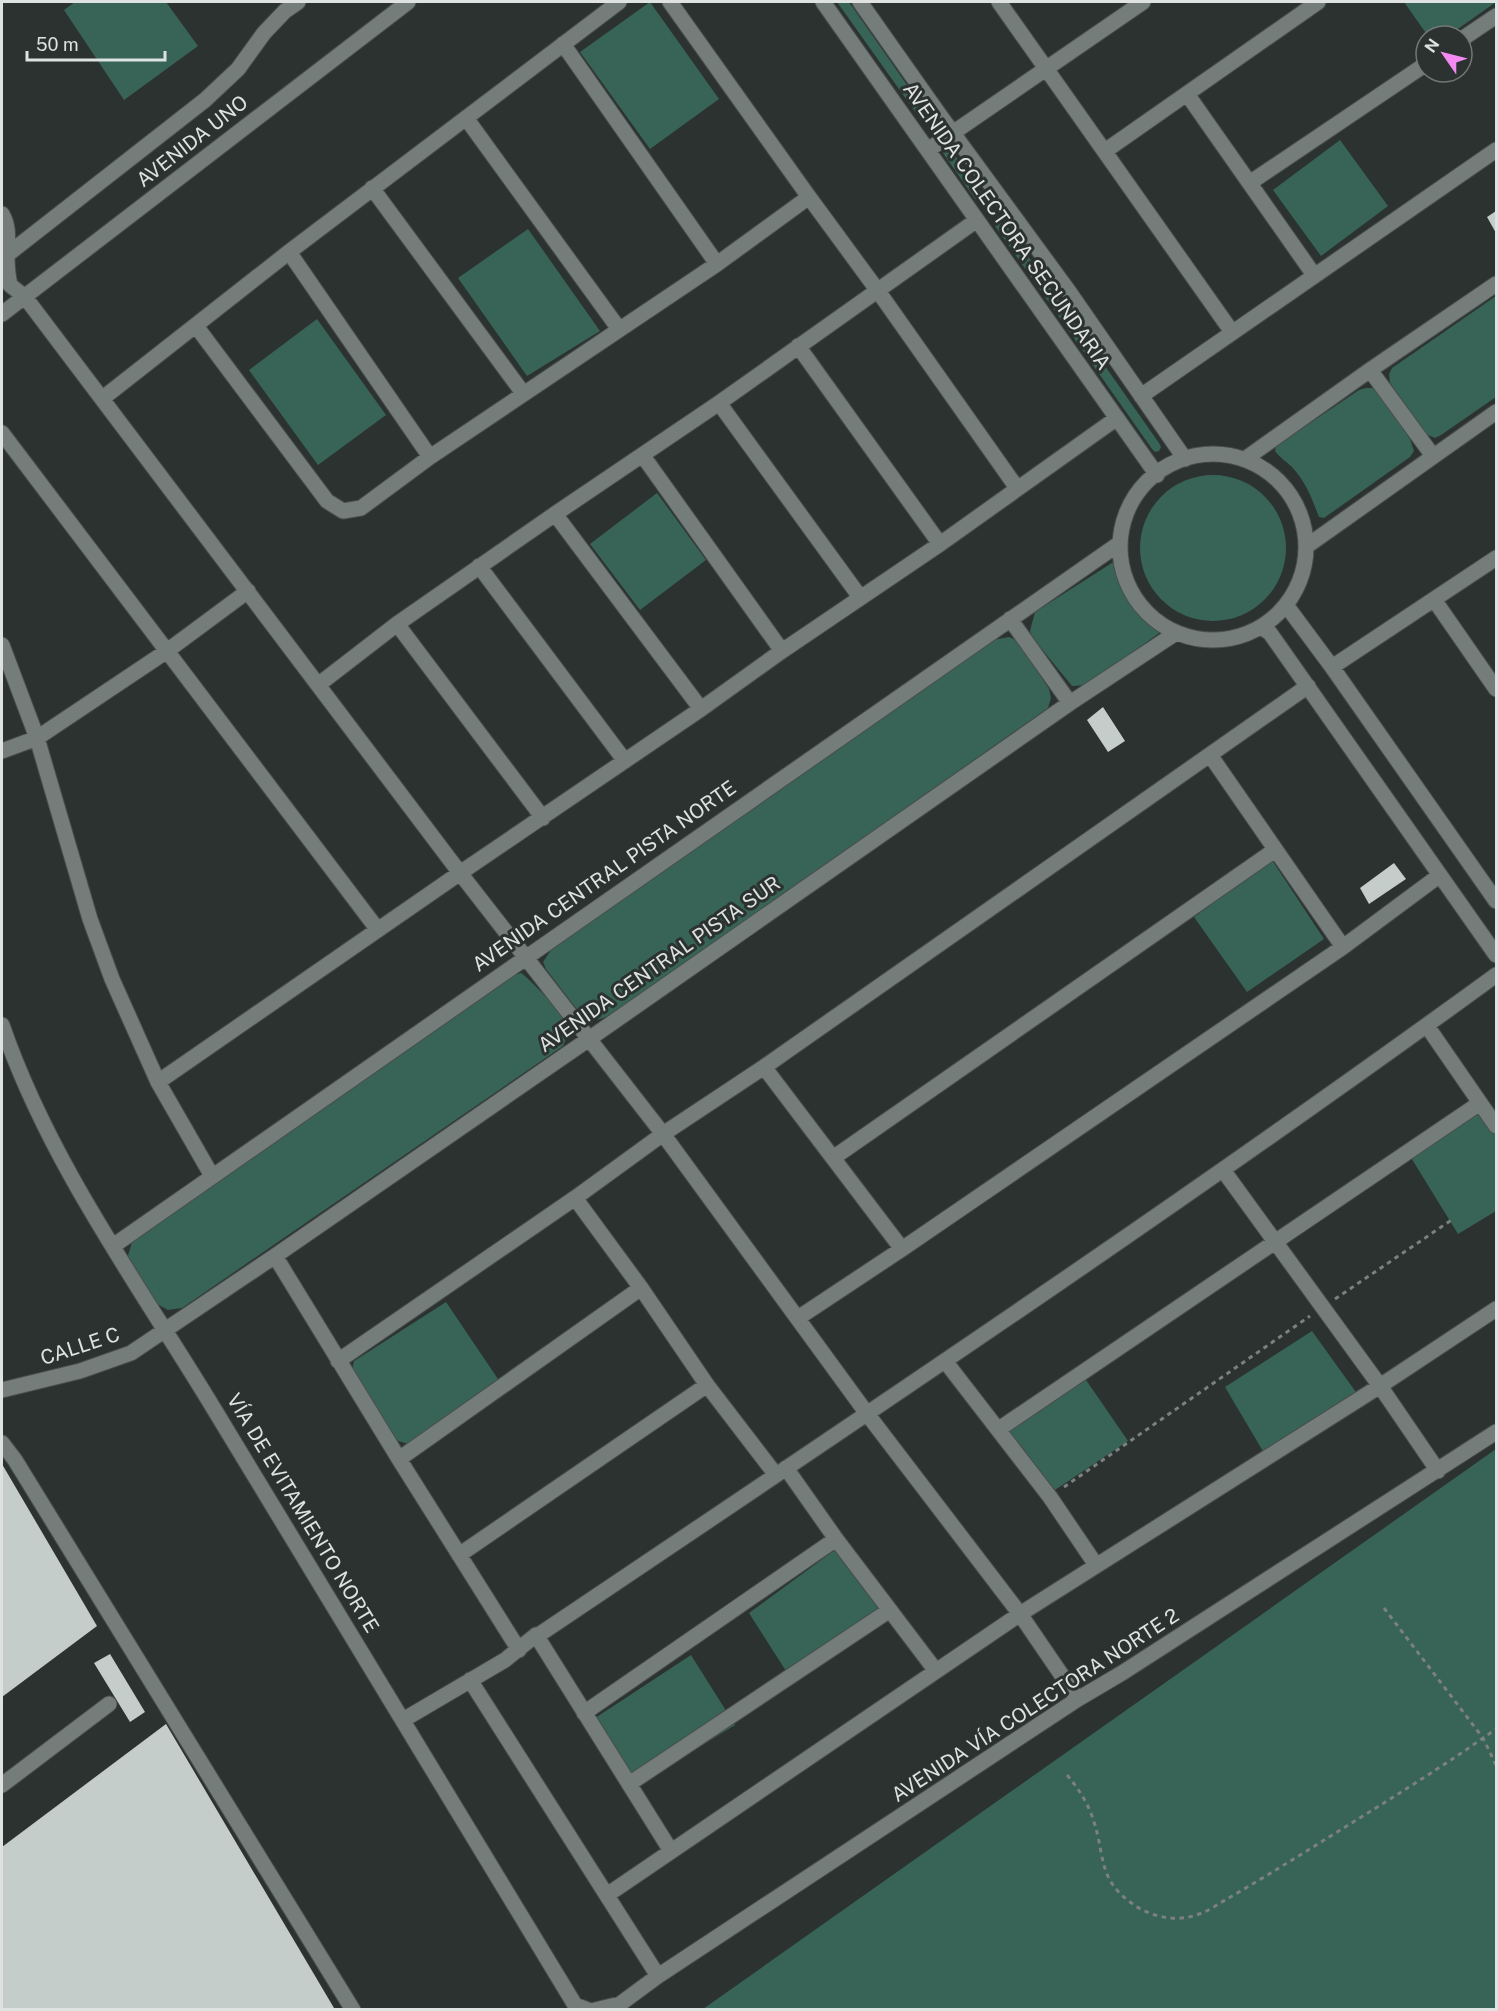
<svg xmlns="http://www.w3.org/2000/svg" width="1498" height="2011" font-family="'Public Sans',sans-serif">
  <rect width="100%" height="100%" fill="#2c3230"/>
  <path fill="#376456" d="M75,2h91l32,44 -74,54 -60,-90z
    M650,2l69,97 -69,50 -70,-97z
    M837,2h12l79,113 -7,5z
    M1404,2h92l-48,34h-20z
    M1340,140l48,66 -67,50 -48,-66z
    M946,147l4,1 32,46 2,3 -3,4 -6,-2 -32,-46z
    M998,220l6,2 155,221 2,4 -2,4 -4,1 -3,-3 -157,-223z
    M528,229l72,102 -73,45 -69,-98z
    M1496,296v101l-55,38 -6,3 -9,-4 -36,-51 -1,-9 3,-6z
    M317,319l69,96 -68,50 -69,-95z
    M1366,388h6l7,4 31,47 4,12 -4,6 -86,61 -5,-1c-7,-18 -13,-35 -27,-50 -6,-6 -12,-9 -17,-16l1,-5 83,-56z
    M1140 548a73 73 0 1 1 146 0a73 73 0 1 1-146 0Z
    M657,493l49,67 -66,50 -50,-66z
    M1115,561c7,35 19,49 47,70l-75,54 -15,1 -40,-49 -2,-6 5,-19z
    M1009,637l9,4 31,48 2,9 -3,10 -436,306c-12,6 -18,8 -30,2l-36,-47 -3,-7 8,-12 437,-309z
    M1272,860l52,79 -77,53 -53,-75z
    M521,973c8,5 42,41 46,49 3,8 -1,17 -4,24l-381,262 -14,2 -11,-6 -30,-45 6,-20 379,-263z
    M1478,1109l18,26v76l-38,23 -48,-78z
    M446,1302l52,77 -90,65 -13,-4 -43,-70 2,-9z
    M1312,1331l46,64 -94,58 -39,-66z
    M1084,1377l44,64 -76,51 -46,-61z
    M1496,1449v560h-793z
    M840,1546l48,70 -95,66 -44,-69z
    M691,1655l44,70 -110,68 -39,-69z"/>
  <path fill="#c5cdca" d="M1496,211v22l-9,-16z
    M1103,707l22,34 -17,11 -21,-32z
    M1394,863l12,16 -37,25 -9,-16z
    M2,1464l95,162 -95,71z
    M110,1654l35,58 -15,10 -36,-59z
    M166,1724l168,284 -2,2h-330v-163z"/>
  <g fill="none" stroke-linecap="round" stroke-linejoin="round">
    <g stroke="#494e4c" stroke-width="17">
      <path id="minor" d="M823,2l334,473
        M860,2l79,112 131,179 115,166
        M999,2l233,330
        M1462,39l34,-23
        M563,44l154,220 92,-67 -139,-195
        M1187,94l127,181
        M466,118l153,211
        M928,150l215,-148
        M1105,151l213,-149
        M1251,182l175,-118
        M372,188l151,205
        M809,197l69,94 139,197
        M2,214c8,14 5,26 5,42 0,10 1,20 3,29l15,12 435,576 203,261 205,281 152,199 58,85
        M289,252l141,205
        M3,258l202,-158 33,-31 26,-36 21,-22 13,-9
        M2,314l406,-312
        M196,326l131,175 16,10 18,-3 69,-51 287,-193
        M798,346l142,198
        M1370,370l63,86
        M1141,396l355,-246
        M103,398l186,-146 330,-250
        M719,403l141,194
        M2,433l376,497
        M1120 547a93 93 0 1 1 186 0a93 93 0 1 1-186 0Z
        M643,456l139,195
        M1245,459l125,-89 126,-86
        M555,514l146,195
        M1307,546l189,-134
        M479,566l146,195
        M1435,601l61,88
        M1286,605l46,62 164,234
        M1010,619l60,84
        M397,624l146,194
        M1261,627l9,6 226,322
        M2,645l35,93 53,181 22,60 46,103 54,94
        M1332,667l164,-109
        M318,685l79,-61 158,-110 164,-111 258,-183
        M2,751l35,-13 130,-87 81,-60
        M1210,755l133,192
        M2,1025c48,139 137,260 212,384 121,198 241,397 361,596l13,5
        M1427,1026l69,100
        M764,1067l138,182
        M158,1082l302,-209 241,-164 81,-58 158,-107 177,-126
        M833,1158l442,-308
        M1223,1170l157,216 58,85
        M575,1198l66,90 66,97 69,90
        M113,1246l1007,-703
        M275,1256l124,203 120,191
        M798,1318l104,-69 441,-302 97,-72
        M338,1361l237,-163 88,-64 101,-67 544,-381
        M945,1361l105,136 46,68
        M2,1390l78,-19 51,-18 144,-97 314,-217 481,-336 106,-70
        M999,1429l481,-326
        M2,1443l13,17 338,550
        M399,1459l242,-171
        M786,1468l50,71 100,132
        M459,1555l248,-170
        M536,1635l135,216
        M470,1680l188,296
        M584,1713l252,-174
        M403,1720l102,-60 31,-25 4,-1c321,-216 643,-431 956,-659
        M629,1784l261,-174
        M2,1785l107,-81
        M607,1895l413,-281 360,-228 116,-77
        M595,2010l25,-6 38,-28 420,-277 44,-26 374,-241"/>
    </g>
    <path stroke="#7c817f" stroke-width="3" stroke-dasharray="4.5 4.5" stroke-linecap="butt" d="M1335,1299l118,-80
      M1064,1487l246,-171
      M1384,1608l99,130 13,27
      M1067,1775c12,14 22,30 27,47 11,34 4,56 36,80 19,15 47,21 69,12 10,-3 19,-10 28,-15 26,-15 52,-31 78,-47 64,-40 129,-79 191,-123"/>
    <use href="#minor" stroke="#757d7a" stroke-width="15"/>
  </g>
  <g text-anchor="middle" stroke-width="6" stroke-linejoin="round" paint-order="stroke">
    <g font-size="20" fill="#dee2e1" stroke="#2c3230">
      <text transform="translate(192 141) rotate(-38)" y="7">AVENIDA UNO</text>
      <text transform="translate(1007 226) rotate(55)" y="7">AVENIDA COLECTORA SECUNDARIA</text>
      <text transform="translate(604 876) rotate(-35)" y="7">AVENIDA CENTRAL PISTA NORTE</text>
      <text transform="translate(659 964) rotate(-35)" y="7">AVENIDA CENTRAL PISTA SUR</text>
      <text transform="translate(80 1346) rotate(-18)" y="7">CALLE C</text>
      <text transform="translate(303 1513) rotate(59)" y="7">VÍA DE EVITAMIENTO NORTE</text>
      <text transform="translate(1035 1705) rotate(-33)" y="7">AVENIDA VÍA COLECTORA NORTE 2</text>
    </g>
  </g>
  <rect width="1498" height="2011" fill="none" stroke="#dee2e1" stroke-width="6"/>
  <g transform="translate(1444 54) rotate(305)"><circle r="28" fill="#2c3230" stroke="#737877" stroke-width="1.5"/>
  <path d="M0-4.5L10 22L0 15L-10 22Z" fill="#f28af2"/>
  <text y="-9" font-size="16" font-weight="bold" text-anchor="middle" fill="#dee2e1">N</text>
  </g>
  <path d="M27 51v9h138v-9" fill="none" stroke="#dee2e1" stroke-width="3"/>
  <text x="36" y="51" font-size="18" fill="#dee2e1" stroke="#2c3230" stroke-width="4.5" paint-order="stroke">50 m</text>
</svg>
